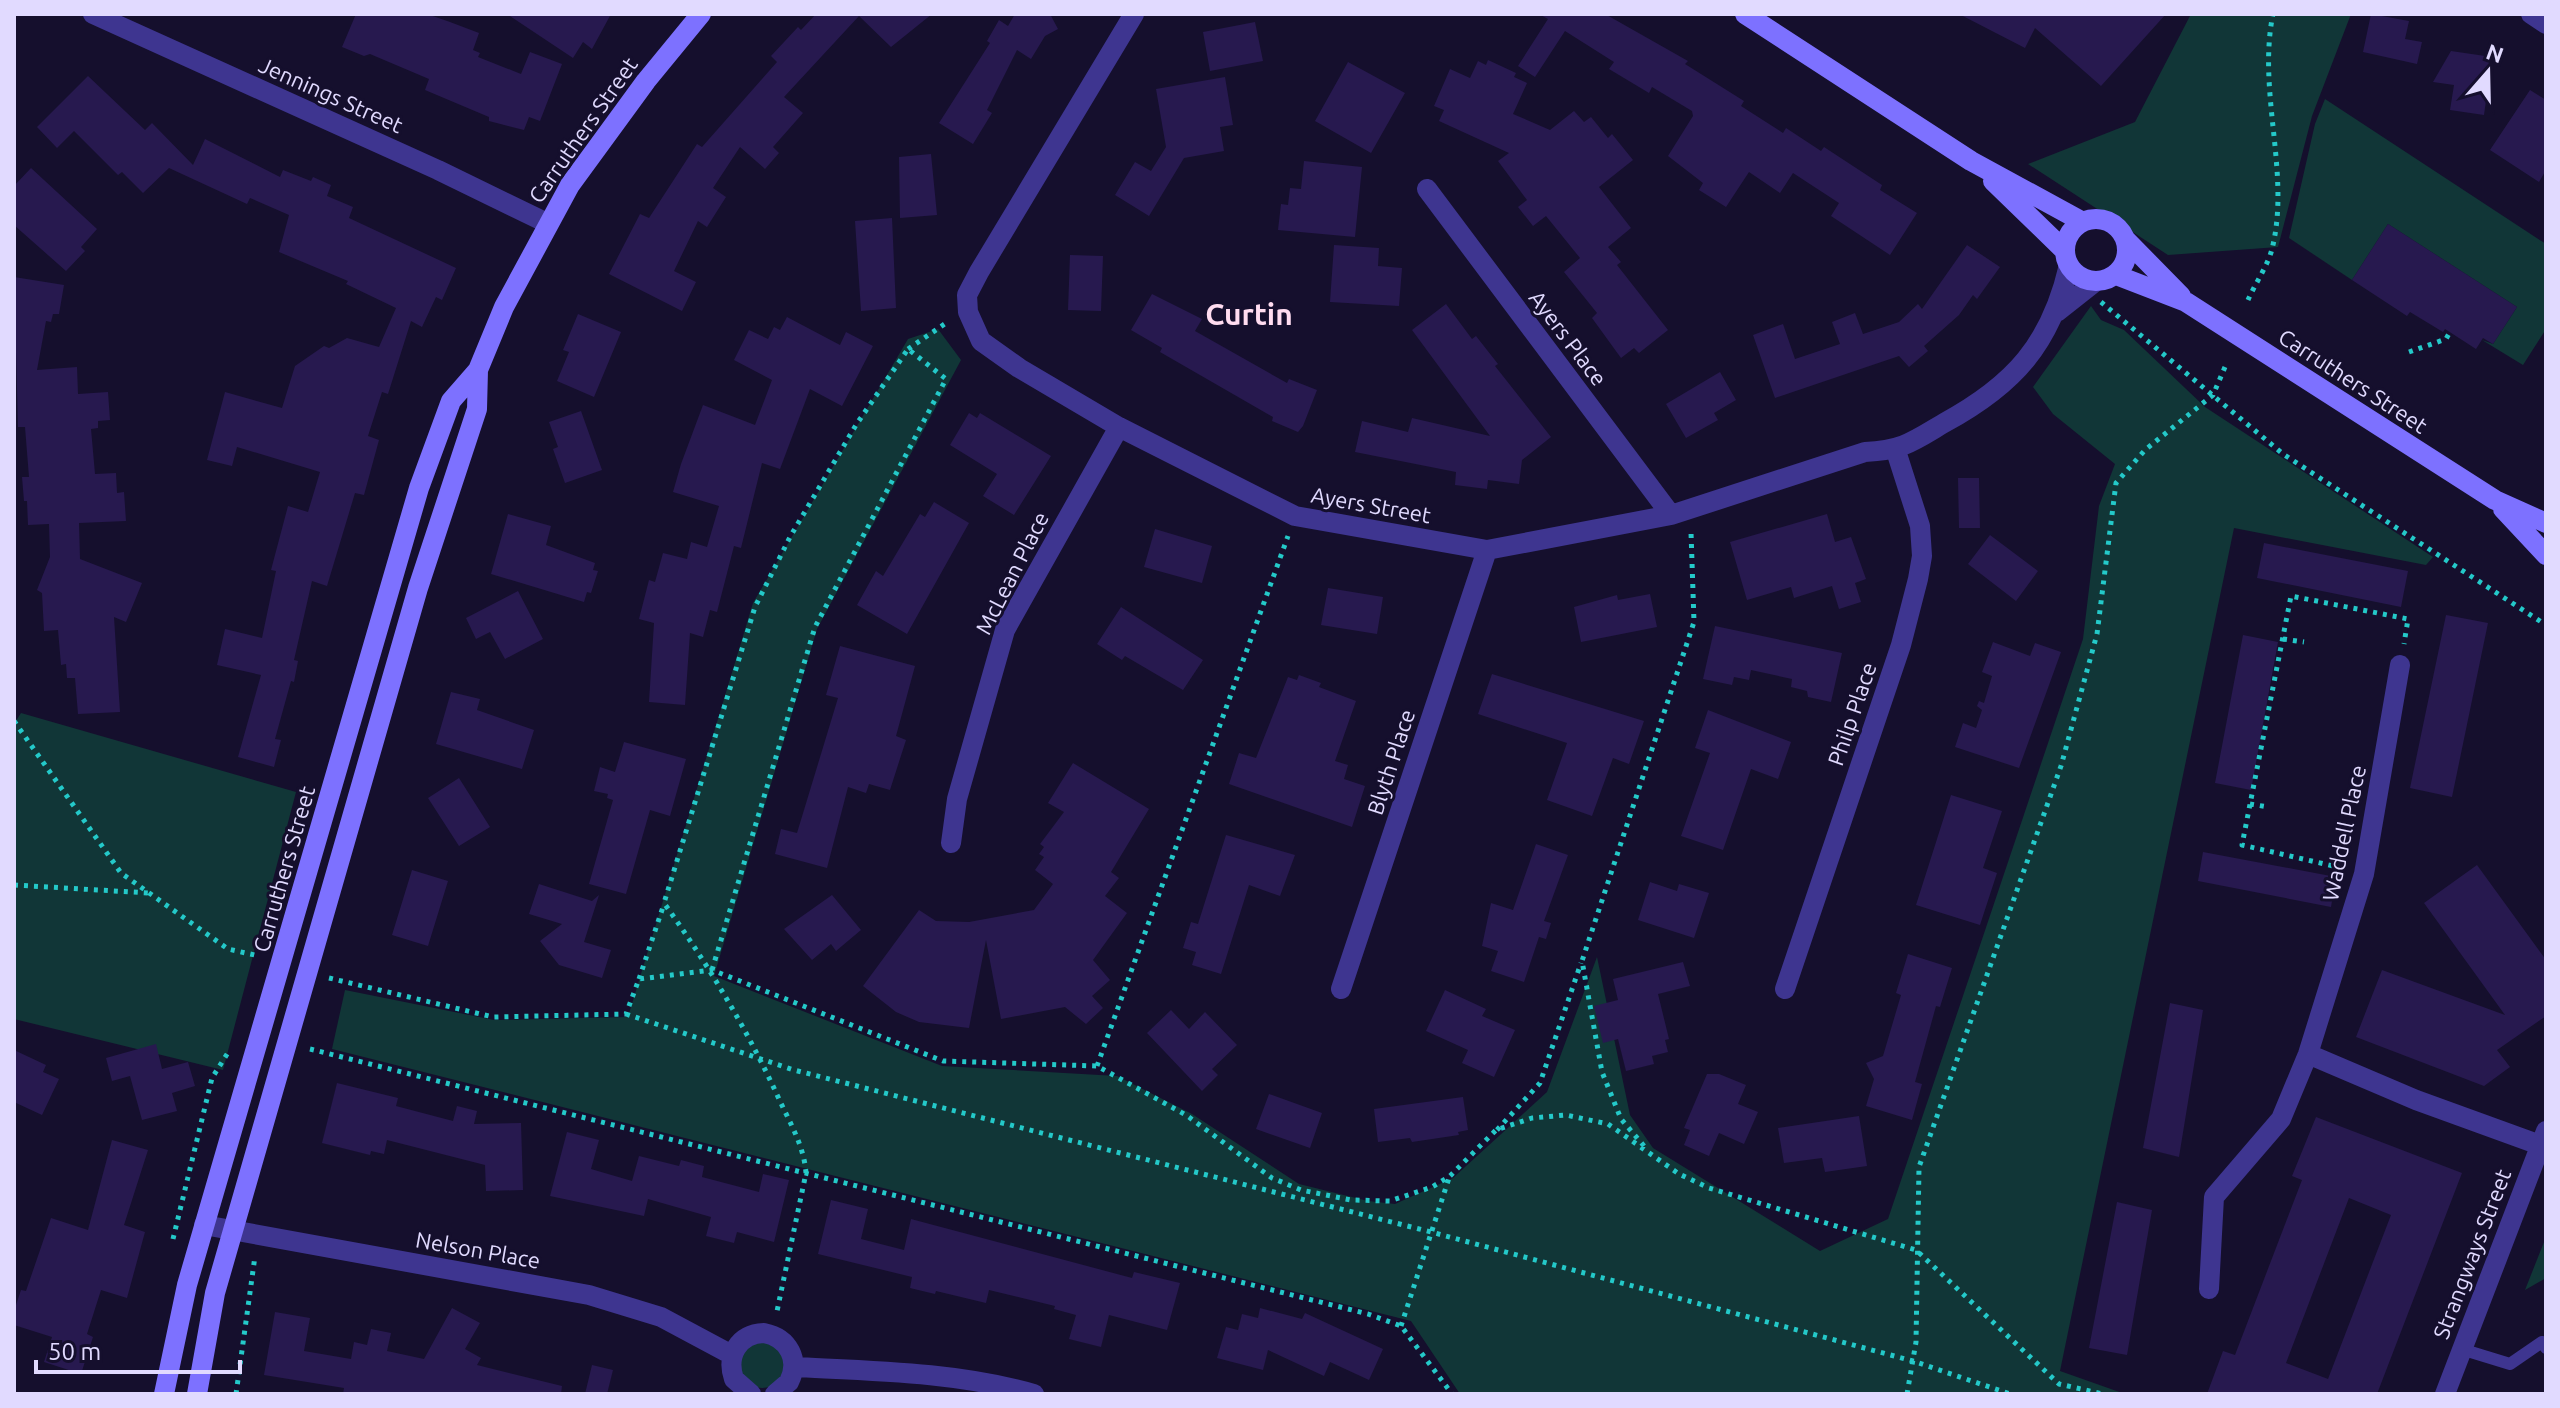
<svg xmlns="http://www.w3.org/2000/svg" width="2560" height="1408" font-family="Ubuntu,sans-serif">
  <rect width="100%" height="100%" fill="#150f2d"/>
  <path fill="#113637" d="M2191,14h160l-39,102 -34,131 -110,8 -140,-91 107,-42z
    M2325,99l221,145v85l-23,36 -41,-25 11,4 24,-37 -129,-83 -36,56 -63,-42 26,-114z
    M2091,306l10,14 23,10 81,77 228,150 -7,8 -192,-37 -174,843 65,23h-665l-49,-73 -1079,-272 13,-59 149,30 134,-3 125,-414 155,-264 30,-10 23,31 -144,269 -103,347 228,90 175,10 75,38 107,70 69,17 27,3 58,-26 94,-86 50,-135 33,158 23,33 167,103 68,-32 195,-580 16,-133 16,-42 -62,-50 -20,-27z
    M21,713l275,79 -73,278 -209,-51v-295z
    M2546,1237v41l-21,12z
    M739 1365a23 23 0 1 1 46 0a23 23 0 1 1-46 0Z"/>
  <path fill="#27194f" fill-rule="evenodd" d="M356,14h71l23,8 29,11 -6,17 7,3 -2,4 43,17 9,-22 32,12 -22,57 -11,-4 -5,13 -35,-9v-4l-64,-27 4,-11 -59,-25 -6,2 -22,-9z
    M507,14h104l-19,35 -9,-7 -10,16z
    M816,14h116l-41,33 -32,-31 -75,81 19,16 -30,34 6,6 -14,16 -25,-22 -27,41 13,9 -19,30 -9,-6 -24,50 22,11 -14,29 -73,-37 31,-60 9,4 48,-74 5,3 75,-85 -6,-6 27,-29 3,3z
    M1015,14h35l8,15 -13,7 -14,23 -14,-9 -30,60 5,3 -19,31 -34,-21 51,-80 -3,-2 12,-21 9,6z
    M1539,14h66l83,47 -3,3 59,37 -3,5 42,27 3,-5 35,23 3,-4 58,38 -2,5 37,23 -27,42 -59,-39 8,-13 -46,-30 -13,20 -31,-21 -23,35 -27,-17 4,-7 -35,-27 25,-40 -1,-5 -40,-24 -3,6 -40,-24 5,-7 -49,-31 -30,46 -17,-11 30,-47z
    M1959,14h207l-65,72 -66,-58 -10,20z
    M2371,14l38,7 -4,18 17,3 -5,22 -54,-12z
    M1255,22l8,39 -53,10 -7,-39z
    M2451,51l41,6 -8,58 -34,-5 4,-25 -21,-3z
    M1488,60l28,13 -2,4 13,6 -14,31 37,16 24,-19 10,11 7,-5 17,21 4,-4 21,26 -34,27 32,41 -23,19 13,15 -4,3 51,65 -29,23 -5,-5 -13,10 -29,-40 5,-5 -33,-41 16,-14 -34,-42 -13,10 -15,-19 9,-7 -29,-39 11,-8 -70,-32 5,-11 -10,-4 16,-37 20,9 8,-17 8,4z
    M1348,62l57,31 -34,60 -56,-32z
    M88,76l57,54 7,-7 41,42 12,-26 75,38 3,-7 28,11 2,-4 18,8 -4,11 26,11 -4,11 107,50 -14,32 -6,-3 -14,30 -11,-6 -23,73 -6,-2 -14,44 11,4 -15,55 -9,-2 -28,93 -15,-5 -18,79 4,1 -4,21 -3,-1 -16,58 6,1 -7,27 -36,-10 23,-82 -44,-10 8,-36 37,9 14,-67 -5,-1 17,-64 20,6 12,-40 -83,-25 -5,19 -25,-6 18,-68 57,16 13,-42 29,-20 5,2 18,-10 32,9 17,-39 -50,-24 2,-3 -69,-29 10,-37 -39,-17 -3,6 -78,-36 -26,25 -21,-21 -4,3 -44,-44 -17,17 -20,-21z
    M1225,77l8,48 -13,2 4,24 -40,7 -35,58 -34,-21 20,-33 16,9 15,-24 -10,-58z
    M2530,90l16,10v70l-7,12 -49,-32z
    M931,154l6,61 -37,3 -1,-61z
    M1304,161l58,6 -7,70 -77,-7 3,-26 7,1 2,-17 11,1z
    M31,168l66,61 -16,18 4,4 -19,20 -52,-46v-39z
    M892,218l4,90 -35,3 -6,-90z
    M2388,224l129,83 -24,37 -10,-6 -7,11 -31,-20 -2,3 -33,-20 -3,4 -55,-36z
    M1334,245l45,3 -1,18 24,2 -3,38 -69,-4z
    M1967,245l33,22 -23,32 -4,-4 -14,20 -35,31 4,5 -19,16 -10,-11 -124,42 -22,-63 30,-11 12,35 45,-15 -8,-22 23,-9 8,21 36,-12 19,-18 4,5z
    M1070,255l33,1 -2,55 -33,-1z
    M14,277l50,8 -5,29h-6l-2,8 -5,-1 -9,49 40,-3 1,27 30,-2 2,28 -12,1v7l-7,1 4,45 21,-1 1,20 7,-1 2,29 -47,2 1,36 62,24 -16,39 -12,-5 6,95 -42,2 -3,-36h-8l-1,-14 -5,1 -3,-35 -14,1 -2,-38 -5,-3 13,-33 -1,-33 -21,1 -1,-24h-3l-2,-24h7l-4,-50h-7z
    M1152,294l50,25 -7,12 92,52 2,-4 28,11 -14,36 -5,6 -26,-11 1,-4 -113,-65 2,-4 -31,-18z
    M1446,304l26,35 4,-3 22,28 -3,2 56,71 -29,23 -3,24 -31,-4 -1,9 -32,-4 1,-13 -101,-20 7,-31 46,11 4,-14 78,18 -78,-106z
    M578,314l43,18 -27,65 -37,-16 12,-29 -6,-2z
    M787,317l53,28 6,-13 27,14 -31,60 -32,-17 -30,80 -18,-6 -21,85 -7,-2 -17,66 -7,-2 -7,27 -13,-4 -5,72 -36,-3 5,-79 -15,-4 10,-39 6,2 8,-29 24,6 4,-17 16,5 12,-41 -46,-14 8,-28 22,-59 52,20 17,-45 -38,-20 15,-30 19,9 6,-12 6,3z
    M1720,372l16,28 -22,13 4,7 -32,18 -20,-34z
    M581,411l21,59 -37,13 -12,-34 5,-2 -9,-25z
    M969,413l8,5 3,-5 71,43 -37,59 -31,-19 14,-22 -47,-29z
    M1958,478h21l1,50h-21z
    M934,502l35,21 -62,111 -50,-29 19,-34 7,5 37,-62 5,3z
    M508,514l43,12 -5,19 49,18 -2,7 5,1 -7,22 -4,-1 -3,10 -93,-28z
    M1827,514l8,28 16,-5 15,42 -11,4 6,19 -22,7 -7,-23 -38,12 -3,-11 -44,13 -17,-58z
    M1155,529l57,17 -10,37 -58,-16z
    M1990,535l48,36 -22,30 -48,-37z
    M2264,543l144,28 -7,36 -144,-29z
    M1328,588l55,9 -6,37 -56,-9z
    M518,591l25,48 -38,20 -15,-27 -14,7 -10,-21z
    M1650,594l7,33 -76,15 -7,-35 43,-12 1,5z
    M1121,607l82,53 -20,30 -58,-34 -3,4 -25,-16z
    M2446,615l42,8 -36,174 -42,-9z
    M1715,626l127,27 -11,49 -23,-5 -1,-6 -16,-4 1,-8 -41,-9 -2,10 -15,-3 -2,8 -29,-6z
    M2243,635l35,7 -27,148 -36,-7z
    M1993,642l37,14 5,-13 26,9 -42,116 -64,-21 8,-24 13,5 6,-18 -5,-4 2,-5 5,2 8,-27 -10,-4z
    M840,646l75,20 -19,70 10,4 -16,50 -21,-6 -3,9 -18,-6 -21,81 -52,-14 6,-25 16,4 41,-135 -12,-3z
    M1492,674l152,47 -15,43 -16,-6 -21,58 -45,-16 20,-57 -89,-29z
    M1299,675l22,8 -2,4 37,14 -21,60 13,4 -4,14 21,7 -13,41 -123,-43 10,-31 17,5 32,-81 9,3z
    M451,692l29,7 -3,11 57,20 -12,39 -86,-25z
    M1708,710l83,32 -13,37 -27,-10 -28,81 -42,-14 29,-83 -15,-5z
    M624,742l62,17 -16,57 -20,-6 -24,84 -37,-10 24,-84 -6,-2 1,-4 -14,-3 6,-24 15,5z
    M1073,763l76,46 -38,63 8,6 -14,18 22,17 -34,47 17,20 -18,16 11,12 -17,16 -21,-17 -64,12 -15,-79 -17,88 -50,-6 -23,-10 -33,-26 56,-76 17,11 33,1 65,-12 19,-26 -18,-14 9,-13 -5,-3 5,-7 -4,-3 24,-32 -16,-9z
    M459,778l31,49 -31,19 -31,-48z
    M1951,795l51,16 -19,57 14,5 -17,52 -64,-20z
    M1226,835l69,20 -15,41 -31,-11 -28,89 -29,-9 4,-13 -13,-4 8,-26 7,2z
    M1536,844l32,11 -24,66 7,2 -5,16 -7,-2 -15,45 -33,-11 7,-20 -16,-5 9,-43 22,7z
    M2203,852l133,25 -5,30 -133,-26z
    M2477,865l69,95v56l-49,34 13,17 -26,19 -128,-49 26,-67 123,45 -81,-112z
    M412,870l36,11 -20,65 -36,-11z
    M1650,882l27,9 2,-7 30,9 -15,45 -56,-18z
    M539,884l53,17 7,-6 -15,47 27,8 -9,28 -43,-13 -19,-24 22,-17 -33,-10z
    M832,895l29,35 -25,21 -5,-7 -19,16 -28,-31z
    M1908,954l44,14 -12,39 -4,-1 -21,76 7,2 -10,36 -46,-14 8,-27 -8,-16 17,-7 18,-61 -5,-2z
    M1683,962l7,24 -32,8 11,45 -4,1 3,12 -16,4 2,8 -28,7 -8,-32 -15,4 -9,-37 24,-6 -5,-21z
    M1445,990l41,19 -4,7 33,14 -21,47 -32,-14 6,-13 -42,-19z
    M2170,1003l33,7 -24,147 -36,-9z
    M1171,1010l18,19 16,-17 32,33 -25,24 6,6 -16,16 -55,-58z
    M156,1044l6,25 26,-7 7,24 -23,7 5,18 -35,9 -12,-44 -18,5 -6,-23z
    M14,1050l32,15 -3,7 16,7 -17,36 -28,-13z
    M1707,1074h12l27,11 -8,19 20,8 -14,32 -25,-11 -10,23 -25,-11 6,-15 -6,-2z
    M337,1083l61,15 -2,8 57,15 4,-15 20,5 -3,13 47,-1 2,67 -37,1 -1,-26 -98,-25 -3,14 -13,-3 -1,4 -48,-12z
    M1269,1094l53,19 -12,35 -54,-19z
    M1463,1097l5,33 -10,2 1,3 -47,7 -2,-4 -32,4 -4,-33z
    M1859,1116l8,50 -42,6 -3,-14 -38,5 -6,-35z
    M2316,1117l146,56 -85,221h-170l16,-43 12,4 67,-175 -10,-4zM2349,1198l42,17 -63,164 -42,-16z
    M567,1132l32,8 -8,29 41,12 7,-25 40,10 2,-6 23,6 -2,11 57,15 4,-18 26,6 -15,62 -37,-10 -3,11 -28,-7 5,-19 -63,-18 -4,17 -94,-20z
    M112,1140l36,10 -24,75 21,7 -18,66 -26,-8 -14,44 6,3 -12,37 -37,-12 8,-25 -38,-12v-14l7,-21 5,1 25,-73 37,12z
    M831,1200l37,9 -7,30 43,11 7,-31 221,59 2,-6 46,11 -13,47 -58,-15 -8,32 -32,-8 7,-24 -22,-6 1,-3 -66,-16 -3,13 -50,-12 -1,3 -25,-6 2,-11 -94,-23z
    M2117,1202l35,8 -25,145 -38,-7z
    M452,1308l28,15 -15,26 16,9 -4,7 85,21 -1,8h-218l1,-6 -80,-13 11,-63 35,6 -6,33 47,8 3,-17 13,3 4,-16 20,4 -4,18 37,8z
    M1260,1308l42,11 3,-6 78,36 -14,31 -39,-18 -6,14 -56,-26 -5,20 -46,-12 9,-31 12,3 4,-16 16,4z
    M592,1365l21,5 -6,24h-22z"/>
  <g fill="none" stroke-linecap="round" stroke-linejoin="round">
    <path stroke="#24c9c9" stroke-width="5" stroke-dasharray="4 6" stroke-linecap="butt" d="M2248,300c7,-16 20,-35 24,-51 19,-75 -15,-157 1,-235
      M2101,302l182,152 263,171
      M908,349l41,-28
      M2409,352l37,-13 4,-7
      M2283,639l21,3
      M14,721l107,152 107,76 31,7
      M2250,804l18,3
      M2342,868l-100,-23 49,-249 117,23 -4,25
      M14,885l135,8
      M712,970l103,-343 131,-248 -38,-30 -52,76 -66,112 -35,70 -91,296c45,63 83,126 115,196 11,24 25,47 27,74l-30,143
      M329,978l164,39 133,-3 13,-35 73,-9 231,91 154,5 89,49 86,63 29,12 50,10 39,1 42,-14 18,-11 46,-46 36,-12 34,-3 42,9 71,50 30,14 207,62 143,134 44,10
      M639,979l25,-75
      M626,1014l168,56 637,162 482,129 97,33
      M310,1049l1058,265 33,12 51,68
      M1097,1066l191,-530
      M1497,1130l43,-47 41,-120
      M1644,1146l-23,-27 -19,-47 -20,-111 112,-339 -3,-90
      M173,1239l39,-161 17,-27
      M1401,1326l48,-148
      M236,1394l19,-138
      M1907,1394l9,-52 3,-175 142,-401 36,-132 19,-151 29,-33 68,-55 12,-28"/>
    <path stroke="#3e3590" stroke-width="12" d="M2461,1349l49,15 32,-22 4,6"/>
    <path stroke="#3e3590" stroke-width="20" d="M93,14l345,156 109,53
      M1134,14l-155,258 -12,23 1,17 13,29 38,27 100,59 176,89 192,34 184,-35 194,-63c38,-2 47,-10 79,-29 70,-38 107,-79 125,-158
      M2531,14l15,10
      M1427,189l244,326
      M2057,312l38,-30
      M951,843l6,-44 48,-169 114,-203
      M1341,989l146,-439
      M1785,989l116,-344 17,-66 4,-23 -2,-30 -24,-75
      M2308,1054l108,46 124,45
      M204,1225l385,70 72,22 71,38
      M2209,1289l5,-92 67,-78 27,-65 56,-180 36,-209
      M794,1367c80,4 163,5 240,27
      M751,1394l-17,-15c-8,-23 4,-45 30,-46 25,5 36,27 25,49l-14,12
      M2445,1394l101,-263"/>
    <path stroke="#7d71ff" stroke-width="20" d="M1745,14l226,147 112,61
      M1993,181l72,70
      M2065 250a31 31 0 1 1 62 0a31 31 0 1 1-62 0Z
      M2126,240l55,56
      M2116,275l70,27 309,198 51,23
      M2503,509l43,46
      M164,1394l23,-109 232,-797 32,-87 27,-31 26,-63 66,-122 76,-104 55,-67
      M197,1394l18,-101 203,-705 59,-179 1,-39"/>
  </g>
  <g text-anchor="middle" stroke-width="6" stroke-linejoin="round" paint-order="stroke">
    <g font-size="22" fill="#e1daff" stroke="#150f2d">
      <text transform="translate(331 95) rotate(24)" y="8">Jennings Street</text>
      <text transform="translate(583 130) rotate(-55)" y="8">Carruthers Street</text>
      <text transform="translate(1568 338) rotate(53)" y="8">Ayers Place</text>
      <text transform="translate(2353 381) rotate(33)" y="8">Carruthers Street</text>
      <text transform="translate(1371 505) rotate(10)" y="8">Ayers Street</text>
      <text transform="translate(1012 573) rotate(-63)" y="8">McLean Place</text>
      <text transform="translate(1852 714) rotate(-71)" y="8">Philp Place</text>
      <text transform="translate(1391 762) rotate(-72)" y="8">Blyth Place</text>
      <text transform="translate(2344 833) rotate(-78)" y="8">Waddell Place</text>
      <text transform="translate(284 869) rotate(-74)" y="8">Carruthers Street</text>
      <text transform="translate(478 1250) rotate(10)" y="8">Nelson Place</text>
      <text transform="translate(2472 1254) rotate(-69)" y="8">Strangways Street</text>
    </g>
    <g font-size="30" font-weight="bold" fill="#ffdcf0" stroke="#150f2d">
      <text x="1249" y="325">Curtin</text>
    </g>
  </g>
  <rect width="2560" height="1408" fill="none" stroke="#e1daff" stroke-width="32"/>
  <g transform="translate(2488 72) rotate(20)" stroke="#150f2d" stroke-width="6" paint-order="stroke">
  <path d="M0-6L14 30L0 20L-14 30Z" fill="#e1daff"/>
  <text y="-12" font-size="22" font-weight="bold" text-anchor="middle" fill="#e1daff">N</text>
  </g>
  <path d="M36 1360v12h204v-12" fill="none" stroke="#e1daff" stroke-width="4"/>
  <text x="48" y="1360" font-size="24" fill="#e1daff" stroke="#150f2d" stroke-width="6" paint-order="stroke">50 m</text>
</svg>
